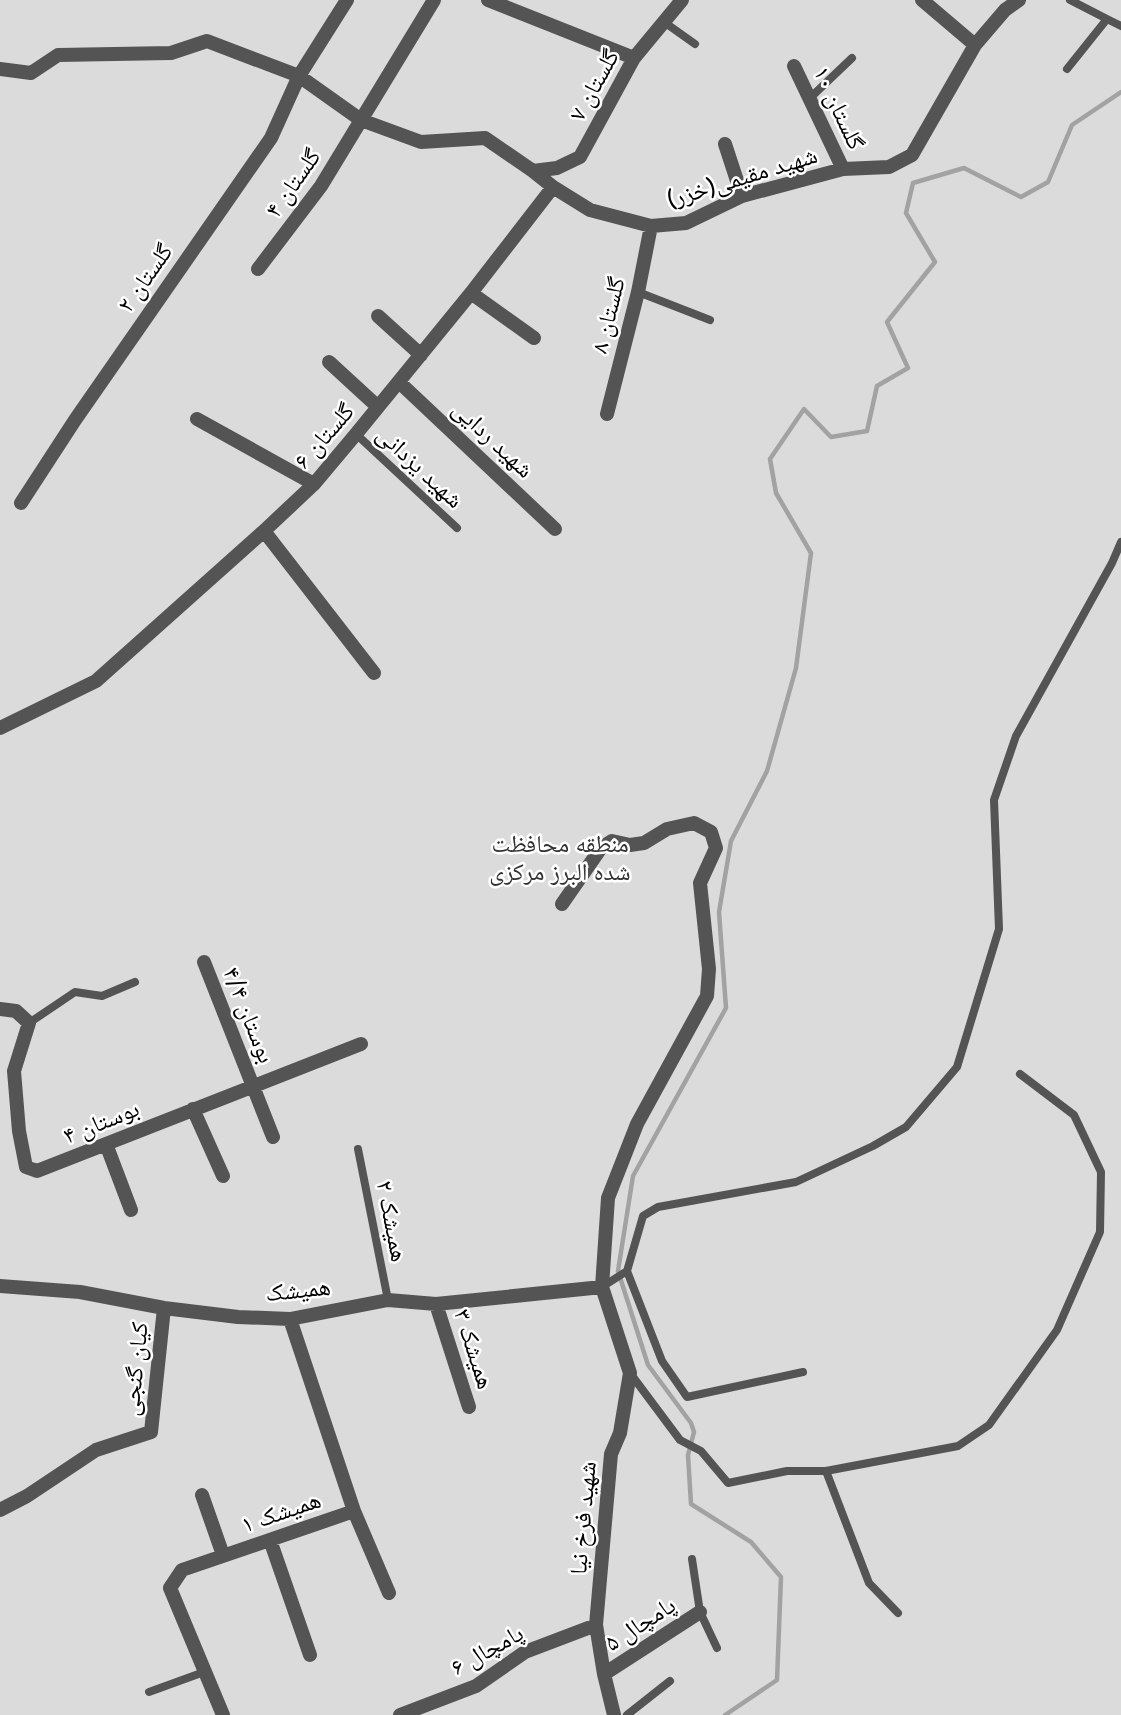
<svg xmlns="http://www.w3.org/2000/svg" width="1121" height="1715" font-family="'Varela Round','Noto Naskh Arabic',sans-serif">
  <rect width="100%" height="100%" fill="#fff"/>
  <path fill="#dbdbdb" d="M0,0h1121v1715h-1121z"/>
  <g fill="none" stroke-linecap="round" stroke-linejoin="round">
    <path stroke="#a2a2a2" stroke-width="4.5" d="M725,1715l52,-35 4,-103 -30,-35 -60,-38 -3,-49 6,-23 -3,-9 -43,-58 -30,-94 15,-95 93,-168 -7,-96 12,-71 36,-70 29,-103 15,-115 -35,-60 -6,-34 34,-50 27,28 36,-6 10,-45 31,-18 -21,-46 48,-60 -29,-49 7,-30 51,-15 57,29 27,-15 24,-57 49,-33"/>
    <path stroke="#545454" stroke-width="8" d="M1107,19l14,7
      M664,22l31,22
      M1067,69l40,-50 -37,-19
      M810,98l42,-40
      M638,292l72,28
      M356,434l101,94
      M29,1023l46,-31 27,4 33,-14
      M358,1149l30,151
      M602,1287l25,-16
      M803,1372l-116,25 -25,-36 -35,-90 16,-55 15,-9 138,-25 77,-36 33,-19 51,-60 42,-138 -5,-129 22,-64 96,-173 9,-21
      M630,1373l50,67 21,11 27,32 59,-12h39l132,-25 31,-21 68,-95 43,-98 1,-60 -27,-57 -54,-41
      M826,1471l43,112 29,30
      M692,1559l8,53 17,36
      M149,1692l55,-20
      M627,1715l43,-34"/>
    <path stroke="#545454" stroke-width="14" d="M488,0l146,58
      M922,0l53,45
      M794,66l49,103
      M0,69l31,4 27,-18 113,-2 36,-12 92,35 62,44 60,22 64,-4 48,33 20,16 37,23 61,16 35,-3 56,-27 101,-27 46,-2 23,-12 63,-110 30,-35 14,-10
      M725,144l17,52
      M533,171l24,-3 23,-11 54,-99 48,-58
      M258,269l63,-83 113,-186
      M471,293l63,45
      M378,316l43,39
      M329,362l49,45
      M399,382l156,147
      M607,414l31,-122 13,-66
      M197,419l117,65
      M21,503l54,-83 196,-282 28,-62 48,-76
      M264,531l110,142
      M0,728l96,-47 168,-150 50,-47 42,-50 115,-141 82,-106
      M562,904l39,-56 11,-7 18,4 14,-2 23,-14 27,-6 17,9 5,16 -16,35 9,86 -2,27 -70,128 -29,74 -6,89 28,86 -10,60 -9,21 -15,171 8,49 10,41
      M204,962l69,175
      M0,1009l16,2 13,12 -15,48 5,60 7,36 11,4 324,-127
      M193,1109l30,67
      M106,1144l25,66
      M0,1286l80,6 84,16 74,9 52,2 98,-19 48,4 166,-17
      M436,1304l33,103
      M202,1495l21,60
      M0,1510l27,-14 69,-46 55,-18 13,-124
      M354,1511l35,82
      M270,1540l40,115
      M604,1674l96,-62
      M223,1715l-53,-127 12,-18 172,-59 -64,-192
      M400,1715l76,-29 49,-34 71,-27"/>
  </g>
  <g text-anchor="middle" stroke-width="5" stroke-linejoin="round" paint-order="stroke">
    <g font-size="24" fill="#000" stroke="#fff">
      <text transform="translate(594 85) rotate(-61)" y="8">گلستان ۷</text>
      <text transform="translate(839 108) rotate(65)" y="8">گلستان ۱۰</text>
      <text transform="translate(742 177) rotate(-17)" y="8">شهید مقیمی(‌خزر)</text>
      <text transform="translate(293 183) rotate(-55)" y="8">گلستان ۴</text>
      <text transform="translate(145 278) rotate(-55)" y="8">گلستان ۲</text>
      <text transform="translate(608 315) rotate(-76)" y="8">گلستان ۸</text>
      <text transform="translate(324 436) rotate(-49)" y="8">گلستان ۶</text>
      <text transform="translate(493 439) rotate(43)" y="8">شهید ردایی</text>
      <text transform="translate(420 467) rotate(43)" y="8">شهید یزدانی</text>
      <text transform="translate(249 1015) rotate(68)" y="8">بوستان ۴/۴</text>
      <text transform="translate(101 1122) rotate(-22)" y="8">بوستان ۴</text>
      <text transform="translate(392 1221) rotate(79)" y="8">همیشک ۲</text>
      <text transform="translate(298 1290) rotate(-6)" y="8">همیشک</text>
      <text transform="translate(474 1349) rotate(72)" y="8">همیشک ۳</text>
      <text transform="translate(135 1369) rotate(-84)" y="8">کیان گنجی</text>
      <text transform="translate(281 1512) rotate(-19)" y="8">همیشک ۱</text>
      <text transform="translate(583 1518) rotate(-85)" y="8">شهید فرخ نیا</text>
      <text transform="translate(640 1624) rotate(-33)" y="8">پامچال ۵</text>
      <text transform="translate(487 1650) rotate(-29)" y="8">پامچال ۶</text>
    </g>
    <g font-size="24" fill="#323232" stroke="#fff">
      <text x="560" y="852">منطقه محافظت<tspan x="560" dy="28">شده البرز مرکزی</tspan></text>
    </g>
  </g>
</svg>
